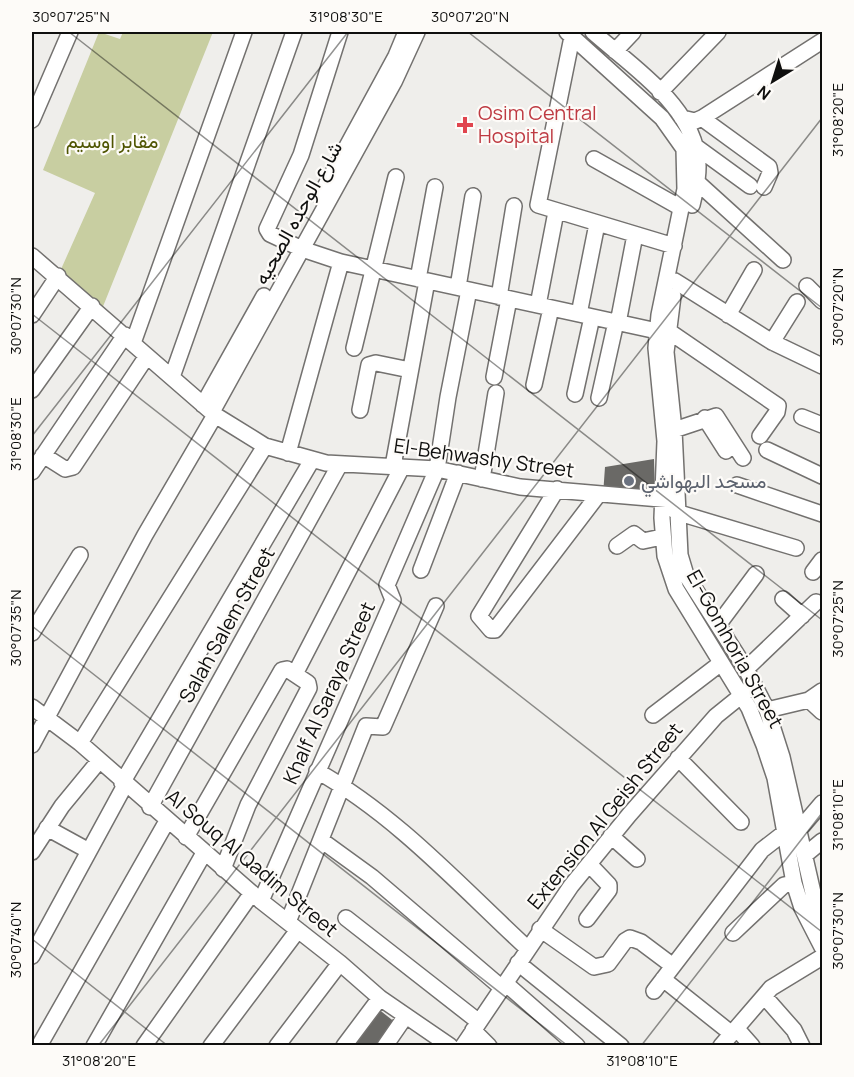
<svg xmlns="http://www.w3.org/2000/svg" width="854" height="1077" font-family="Manrope,Vazirmatn,sans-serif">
  <rect width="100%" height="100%" fill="#efeeeb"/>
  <path fill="#c8cea1" d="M99,32l21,7 3,-7h90l-111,277 -44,-33 37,-83 -52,-23z"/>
  <path fill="#6a6966" d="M654,459l1,36h-52l2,-28z
    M377,1008l19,15 -16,23h-31z"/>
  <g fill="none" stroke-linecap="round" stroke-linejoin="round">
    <g stroke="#73716f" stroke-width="18">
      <path id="minor" d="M340,32l-39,123 -34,74 3,5 32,15 39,13 316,69
        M567,32l95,86 22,31 1,40 -26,126 -3,33 9,93 -3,77 3,38 11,33 73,119 15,37 11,33 19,105 8,25 20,39
        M593,32c37,33 95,70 104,122 3,17 -1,34 -5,51
        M572,37l-34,168 136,41
        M615,51l18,-19
        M660,92l58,-60
        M682,118l13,3 7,-3 120,-77
        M703,119l66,48 1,6 -6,14
        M32,120l38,-88
        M695,146l55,40
        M594,159l87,49
        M697,182l86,78
        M320,196l76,-140 10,-24
        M32,256l183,159 50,31 61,17 111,6 83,18 152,13
        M418,279l17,-92
        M675,281l97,61 50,24
        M807,286l15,15
        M458,287l15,-91
        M673,296l-7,56 8,78 6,125 6,20 60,94 21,41 15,47 34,149 6,14
        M499,297l15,-91
        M538,305l18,-93
        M579,314l18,-90
        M32,315l26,-39
        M728,315l26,-45
        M618,323l17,-88
        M667,330l111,76 -1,6 -17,24
        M772,342l25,-40
        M133,343l111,-311
        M354,348l42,-171
        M172,377l122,-345
        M494,377l15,-78
        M534,385l17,-77
        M32,390l60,-84
        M575,394l17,-77
        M599,398l17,-76
        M203,405l61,-109
        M360,410l9,-45 7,-2 34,7
        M212,412l182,-330 23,-50
        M802,417l20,8
        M705,418l21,33
        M674,430l42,-14 27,42
        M767,450l55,26
        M288,453l53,-191
        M43,455l22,14 8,-2 74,-111
        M393,466l34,-185
        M32,472l93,-137
        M482,479l14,-86
        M737,485l85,29
        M557,489l-78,127 12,14h4l103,-135
        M676,512l120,36
        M617,546l17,-12 9,7 19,-4
        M421,570l37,-97
        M813,572l9,-12
        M783,599l19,17
        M718,625l38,-51
        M32,633l48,-78
        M746,669l70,-67
        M295,674l107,-207
        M809,700l13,12
        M32,707l48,36 181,158 79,62 40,35 70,48
        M767,710l42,-10 13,-9
        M653,715l68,-52
        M80,743l185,-297
        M32,745l113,-210 70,-120
        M678,758l63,64
        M317,771c80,45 144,116 210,177
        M122,783l190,-323
        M150,807l190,-343
        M47,828l42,23
        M799,830l23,-27
        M611,836l26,23
        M186,837l96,-167 5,-1 21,14 1,5 -61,117 -25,64
        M321,840l51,37 130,111
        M32,852l30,-46 37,-45
        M805,855l17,-14
        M261,901l132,-301 -6,-15 50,-116 11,-72 21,-107
        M346,918l133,104
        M587,919l22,-29v-5l-20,-21
        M288,922l78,-196 17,1 53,-121
        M540,929l54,38 14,-3 17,-23 5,-3 11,4 32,24
        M733,933l51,-48 10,-2
        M32,956l93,-171
        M518,963l103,83
        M663,979l69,55
        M505,983l72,63
        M654,991l108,-141 22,-17
        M764,996l30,34 8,16
        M737,1029l15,17
        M473,1030l16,16
        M39,1046l128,-225
        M94,1046l110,-193
        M144,1046l108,-153
        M211,1046l87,-116
        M277,1046l63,-83
        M344,1046l36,-48
        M385,1046l20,-29
        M463,1046l108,-160 58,-71 87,-99 31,-25
        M721,1046l50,-58 51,-31"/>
    </g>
    <use href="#minor" stroke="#fff" stroke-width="15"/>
  </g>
  <path fill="none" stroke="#0f0f0e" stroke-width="1.5" stroke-opacity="0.45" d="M69,32l753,588M468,32l354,276M32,314l790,618M32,436l316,-404M32,626l536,420M32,939l136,107M98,1046l724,-928M641,1046l181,-233"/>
  <path fill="#e0444e" stroke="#fdfbf8" stroke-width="2" d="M462 116h6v6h6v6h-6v6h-6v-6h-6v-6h6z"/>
  <circle fill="#6b7280" stroke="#fdfbf8" stroke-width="2" cx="629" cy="481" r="6"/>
  <g text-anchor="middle" stroke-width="4.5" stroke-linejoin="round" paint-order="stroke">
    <g font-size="20" fill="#be3a42" stroke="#fdfbf8" text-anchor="start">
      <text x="478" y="120">Osim Central<tspan x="478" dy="23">Hospital</tspan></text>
    </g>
    <g font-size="20" fill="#4e5400" stroke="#fdfbf8">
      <text x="112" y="148">مقابر اوسيم</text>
    </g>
    <g font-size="20" fill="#0f0f0e" stroke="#fdfbf8">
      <text transform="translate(298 213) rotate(-61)" y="7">شارع الوحده الصحيه</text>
      <text transform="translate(484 458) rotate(8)" y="7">El-Behwashy Street</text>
      <text transform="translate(227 625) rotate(-61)" y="7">Salah Salem Street</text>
      <text transform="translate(735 649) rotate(61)" y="7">El-Gomhoria Street</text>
      <text transform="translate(329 693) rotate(-66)" y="7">Khalf Al Saraya Street</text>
      <text transform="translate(605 816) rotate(-51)" y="7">Extension Al Geish Street</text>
      <text transform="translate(252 863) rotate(40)" y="7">Al Souq Al Qadim Street</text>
    </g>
    <g font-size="20" fill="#5b616d" stroke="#fdfbf8" text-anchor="start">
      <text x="641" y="488">مسجد البهواشي</text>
    </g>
  </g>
  <rect width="854" height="1077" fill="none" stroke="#fdfbf8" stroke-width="66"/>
  <g transform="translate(773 81) rotate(218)" stroke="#fdfbf8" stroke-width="4.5" paint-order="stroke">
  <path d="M0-4.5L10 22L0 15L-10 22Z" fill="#0f0f0e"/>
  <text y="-9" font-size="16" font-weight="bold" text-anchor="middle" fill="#0f0f0e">N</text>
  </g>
  <rect x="33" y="33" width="788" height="1011" fill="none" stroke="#0f0f0e" stroke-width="2"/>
  <g font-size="15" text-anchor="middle" fill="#0f0f0e">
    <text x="71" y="22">30°07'25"N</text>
    <text x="346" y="22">31°08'30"E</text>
    <text x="470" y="22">30°07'20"N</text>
    <text transform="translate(838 120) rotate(-90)" y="5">31°08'20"E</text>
    <text transform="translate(838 307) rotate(-90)" y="5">30°07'20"N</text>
    <text transform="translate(16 316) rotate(-90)" y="5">30°07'30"N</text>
    <text transform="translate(16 434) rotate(-90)" y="5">31°08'30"E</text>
    <text transform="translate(838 619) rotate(-90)" y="5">30°07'25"N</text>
    <text transform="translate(16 628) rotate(-90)" y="5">30°07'35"N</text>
    <text transform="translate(838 815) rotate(-90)" y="5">31°08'10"E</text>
    <text transform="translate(838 931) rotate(-90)" y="5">30°07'30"N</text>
    <text transform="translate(16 940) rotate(-90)" y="5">30°07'40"N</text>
    <text x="99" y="1066">31°08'20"E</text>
    <text x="642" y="1066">31°08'10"E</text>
  </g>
</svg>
